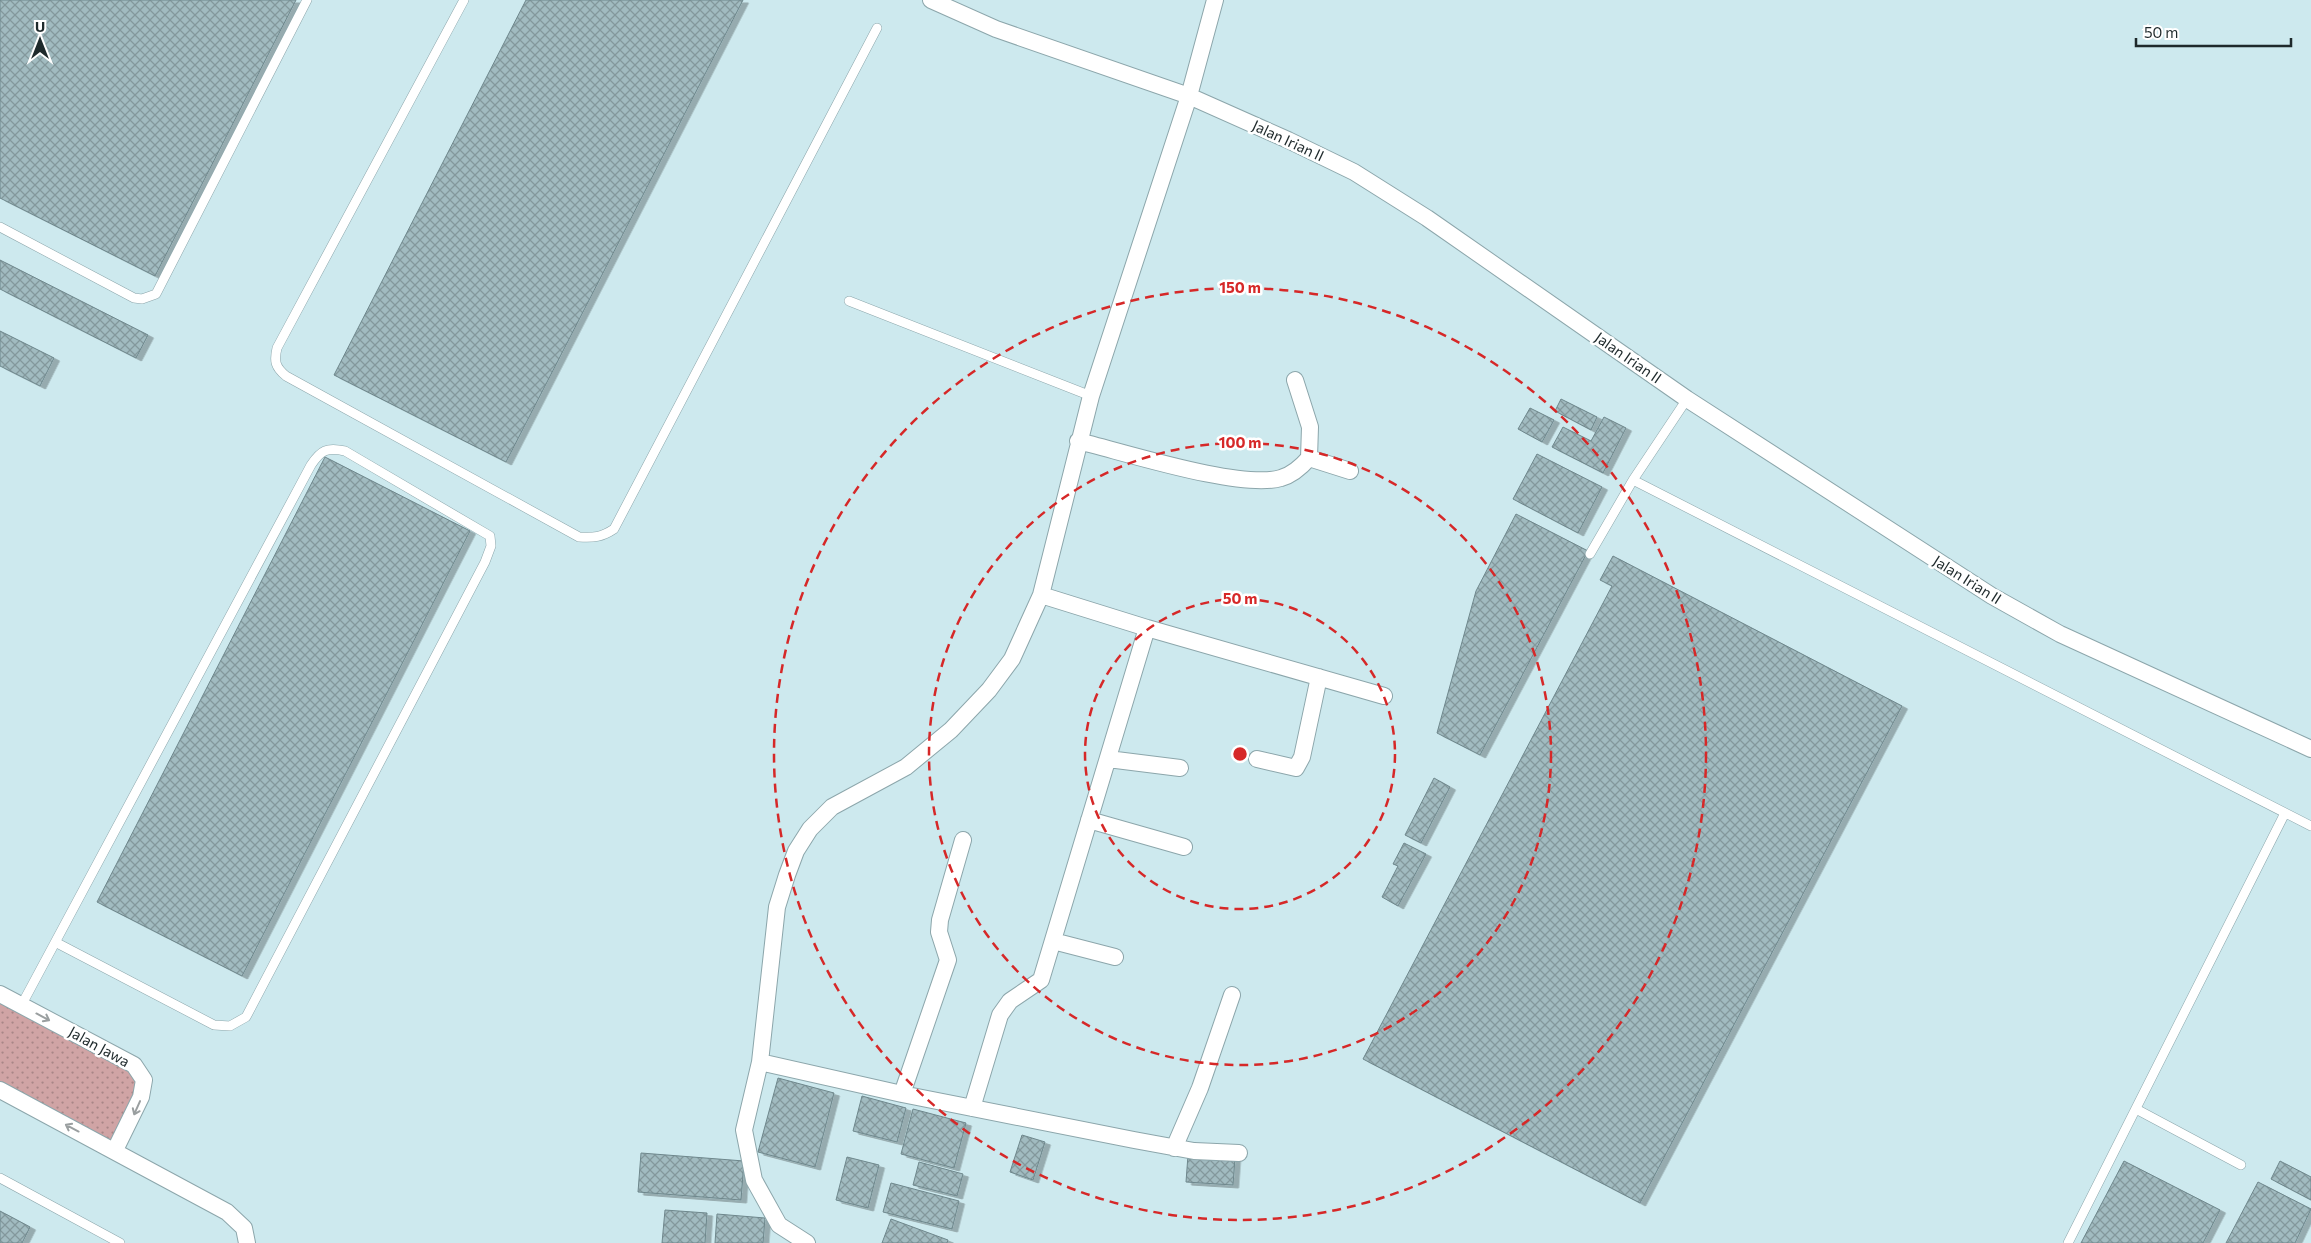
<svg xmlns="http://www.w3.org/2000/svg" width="2311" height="1243" font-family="Commissioner,sans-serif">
  <defs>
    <pattern id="grass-dots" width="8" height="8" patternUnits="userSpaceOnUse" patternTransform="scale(1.25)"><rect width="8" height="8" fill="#d0a4a5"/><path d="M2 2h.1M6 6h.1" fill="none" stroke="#a88687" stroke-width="1.8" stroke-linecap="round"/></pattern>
    <pattern id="building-cross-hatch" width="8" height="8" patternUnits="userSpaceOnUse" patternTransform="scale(1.25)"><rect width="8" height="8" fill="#a1bbc0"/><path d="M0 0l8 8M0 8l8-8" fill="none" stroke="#83989c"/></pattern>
    <filter id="shadow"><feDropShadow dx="5.5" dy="3" stdDeviation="0" flood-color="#0004"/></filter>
  </defs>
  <rect width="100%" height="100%" fill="#cde9ee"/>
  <path fill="url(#grass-dots)" d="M0,994l144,86 -29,70 -115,-60z"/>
  <path fill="url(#building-cross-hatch)" stroke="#6e878c" filter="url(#shadow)" d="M0,0h296l-141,276 -155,-78z
    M526,0h217l-237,462 -172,-87z
    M0,260l148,75 -12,23 -136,-69z
    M0,331l54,27 -14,28 -40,-20z
    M1561,399l36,18 -6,13 -36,-19z
    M1530,408l24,12 -12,22 -24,-13z
    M1604,417l22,11 -23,45 -51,-26 11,-20 28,14z
    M1537,454l65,33 -24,46 -65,-34z
    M325,457l145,74 -228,445 -145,-74z
    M1516,514l72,37 -108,204 -43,-22 39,-142z
    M1613,556l289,150 -262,497 -277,-144 249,-473 -12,-6z
    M1434,778l16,9 -29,56 -16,-8z
    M1404,843l22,11 -28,52 -16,-9 16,-31 -5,-2z
    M778,1078l56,15 -19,74 -57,-15z
    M862,1096l44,12 -9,34 -44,-11z
    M913,1109l53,14 -12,45 -53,-14z
    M1022,1135l23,7 -12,38 -23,-8z
    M641,1153l103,8 -3,39 -103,-8z
    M1188,1155l47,3 -2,27 -47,-3z
    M847,1157l32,8 -11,43 -32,-8z
    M2124,1161l96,49 -17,33h-122z
    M2280,1161l31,16v23l-40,-21z
    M919,1162l44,12 -6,22 -44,-11z
    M2258,1182l53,27 -16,34h-69z
    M891,1183l68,18 -7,28 -69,-17z
    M665,1210l42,3 -2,30h-43z
    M0,1211l30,16 -8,16h-22z
    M717,1214l48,4 -2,25h-48z
    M891,1219l57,21 -1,3h-65z"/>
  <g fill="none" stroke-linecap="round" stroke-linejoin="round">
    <g stroke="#8ca6ab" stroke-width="10">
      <path id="lane" d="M464,0l-187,348c-3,13 -2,19 9,28l293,161c15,1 23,0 35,-8l263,-501
        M0,227l134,71 8,1 14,-5 151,-294
        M849,301l242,95
        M1633,480l678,346
        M1590,554l43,-74 54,-81
        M21,1006l290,-541c10,-15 16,-18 34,-14l145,85 1,10 -6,16 -239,455 -16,9 -16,-1 -157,-82
        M2136,1109l105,56
        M0,1178l120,65
        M2068,1243l217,-430"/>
    </g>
    <g stroke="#8ca6ab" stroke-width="18">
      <path id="street" d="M931,0l65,29 193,67 99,44 66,32 73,46 260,181 305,197 68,38 251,115
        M1295,380l15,47 -1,31
        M1078,441c46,11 163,49 203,37 11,-3 21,-12 28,-20l41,13
        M1041,595l106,33 237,68
        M1108,759l72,9
        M1257,759l39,9 6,-11 17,-80
        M1089,820l95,27
        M1053,941l62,16
        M0,994l134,71 10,15 -3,17 -26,53
        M760,1062l142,32 232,46 60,11 45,2
        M0,1090l227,122 17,16 3,15
        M902,1094l46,-134 -9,-28 1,-12 23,-80
        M972,1108l28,-93 10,-14 31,-21 106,-352
        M1174,1148l26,-60 32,-93
        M807,1243l-28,-18 -25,-45 -10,-50 16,-68 17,-155 10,-32 9,-24 14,-22 22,-22 74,-40 45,-37 38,-40 23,-31 29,-64 50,-199 98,-300 26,-96"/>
    </g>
    <use href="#lane" stroke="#fff" stroke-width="9"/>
    <use href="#street" stroke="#fff" stroke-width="16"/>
  </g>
  <defs><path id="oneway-shaft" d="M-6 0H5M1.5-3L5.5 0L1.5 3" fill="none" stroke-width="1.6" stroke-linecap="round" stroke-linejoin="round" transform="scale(1.25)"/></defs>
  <g stroke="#9a9fa0">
    <use href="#oneway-shaft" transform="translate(43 1017) rotate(28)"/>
    <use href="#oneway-shaft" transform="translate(137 1108) rotate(114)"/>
    <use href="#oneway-shaft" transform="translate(72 1128) rotate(-152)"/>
  </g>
  <g fill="none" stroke="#d62828" stroke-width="2.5" stroke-dasharray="9 6">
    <circle cx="1240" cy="754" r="155"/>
    <circle cx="1240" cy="754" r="311"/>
    <circle cx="1240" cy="754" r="466"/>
  </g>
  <g text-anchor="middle" stroke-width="5" stroke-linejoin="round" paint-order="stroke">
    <g font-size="15" fill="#1e292b" stroke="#fff">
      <text transform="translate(1288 141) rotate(25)" y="5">Jalan Irian II</text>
      <text transform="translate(1628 358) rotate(35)" y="5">Jalan Irian II</text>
      <text transform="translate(1967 580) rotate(32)" y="5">Jalan Irian II</text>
      <text transform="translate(99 1047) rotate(29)" y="5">Jalan Jawa</text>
    </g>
  </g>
  <circle cx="1240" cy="754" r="8" fill="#d62828" stroke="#fff" stroke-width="2.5"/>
  <g font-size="15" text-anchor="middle" font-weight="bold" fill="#d62828" stroke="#fff" stroke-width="5" stroke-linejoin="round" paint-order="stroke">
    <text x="1240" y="293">150 m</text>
    <text x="1240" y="448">100 m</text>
    <text x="1240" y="604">50 m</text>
  </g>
  <g transform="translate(40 40)" stroke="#ffffff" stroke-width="4" paint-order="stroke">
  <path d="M0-4L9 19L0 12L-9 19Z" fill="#1e292b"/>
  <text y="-8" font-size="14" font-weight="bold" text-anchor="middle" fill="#1e292b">U</text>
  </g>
  <path d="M2136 38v8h155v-8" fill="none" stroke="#1e292b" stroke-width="2.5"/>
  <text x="2144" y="38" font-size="15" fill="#1e292b" stroke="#ffffff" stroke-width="4" paint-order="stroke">50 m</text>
</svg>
